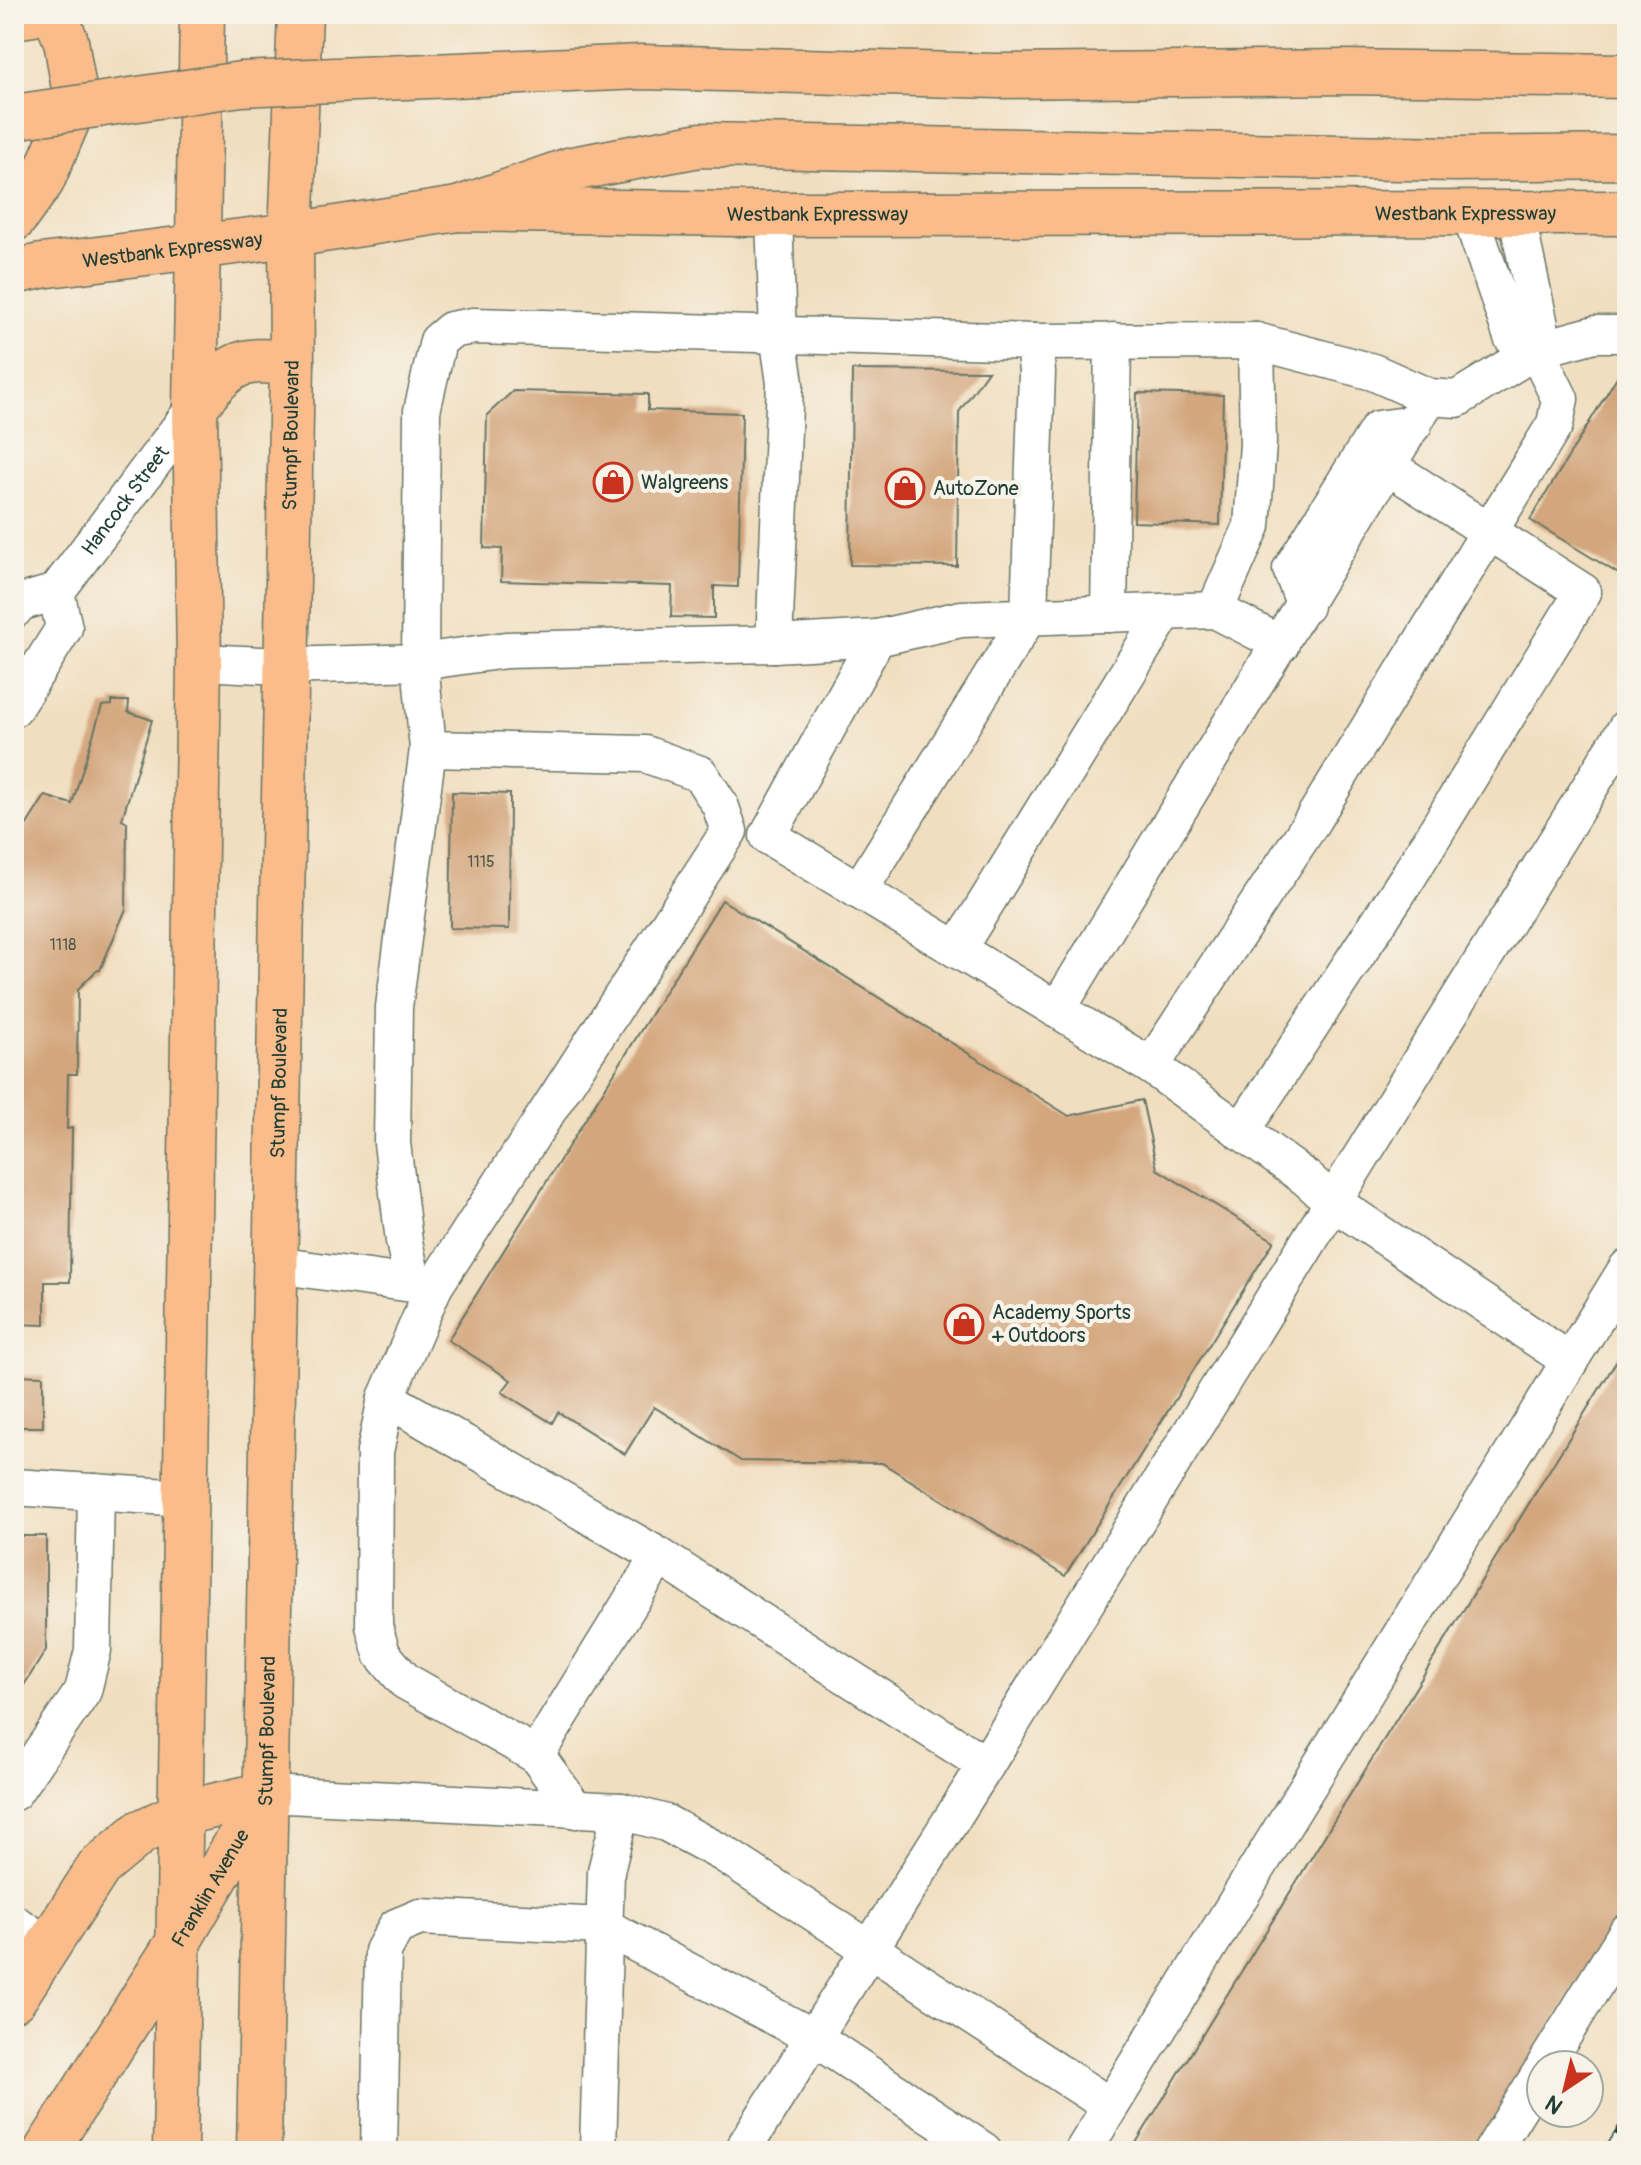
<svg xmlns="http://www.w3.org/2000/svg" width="1641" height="2165" font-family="Pangolin,sans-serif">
  <rect width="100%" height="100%" fill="#f7f3e8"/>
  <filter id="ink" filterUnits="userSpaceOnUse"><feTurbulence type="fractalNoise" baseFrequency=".0125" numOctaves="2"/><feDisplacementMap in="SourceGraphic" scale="16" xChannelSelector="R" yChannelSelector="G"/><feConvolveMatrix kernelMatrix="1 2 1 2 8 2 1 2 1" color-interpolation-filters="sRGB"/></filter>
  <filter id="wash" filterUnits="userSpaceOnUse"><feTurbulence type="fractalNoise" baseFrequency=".006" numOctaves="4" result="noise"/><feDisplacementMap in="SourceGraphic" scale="32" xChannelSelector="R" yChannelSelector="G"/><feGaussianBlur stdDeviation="1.8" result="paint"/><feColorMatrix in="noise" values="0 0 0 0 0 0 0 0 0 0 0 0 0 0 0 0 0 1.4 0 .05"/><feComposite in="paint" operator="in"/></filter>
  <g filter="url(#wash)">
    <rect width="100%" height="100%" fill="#f1dec0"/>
    <g id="blocks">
      <path fill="#d3a67d" d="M1623,367l4,3v209l-97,-59z
        M852,370l136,1 -29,41 -2,154 -107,-1z
        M513,391l135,3v16l94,3 -4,174 -24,-1v32l-43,-1 1,-31 -171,-5 1,-32 -18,-1 3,-133z
        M1137,393l86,2 -3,130 -86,-3z
        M112,701h17l-1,11 24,8 -30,99 5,3 -1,87 -26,61 -4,1 -18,18 -1,85h-9l-1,55 5,-1 -2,154h-25v43l-31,-1v-479l31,-49 27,8 30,-98 10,-1z
        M452,792l58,2 -1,135 -59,-1z
        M722,900l347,216 73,-16 15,69 117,72 -209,335 -183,-113 -141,-2 -87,-54 -29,47 -67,-42 -6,11 -50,-31 9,-12 -63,-40z
        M1627,1344v561l-152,246h-344z
        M14,1375l29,1v51h-29z
        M14,1536h32v114l-32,51z"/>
    </g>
  </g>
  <g filter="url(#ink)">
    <use href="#blocks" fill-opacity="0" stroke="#687565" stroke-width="2"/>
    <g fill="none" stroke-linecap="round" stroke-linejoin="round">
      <g stroke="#687565" stroke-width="39">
        <g id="minor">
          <path d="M1516,213l24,112 -4,25"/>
          <path d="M774,215l4,120 7,48 -11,261 103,-6 -109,198 383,230"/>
          <path d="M1034,342l222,-1 117,31 56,25 28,2 79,-49 59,-16h32"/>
          <path d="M1305,606l-14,-37 87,-140 36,-5"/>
          <path id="s1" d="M14,610l5,-7 37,-11 139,-185"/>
          <path d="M1215,610l66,34"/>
          <path d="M1109,614l4,-273"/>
          <path d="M877,638l84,-19 254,-9 37,-84 6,-82 -2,-103"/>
          <path d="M774,644l-268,6 -86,12 2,-251 16,-70 13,-11 22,-4 561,16 3,30 -8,244 -170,275"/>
          <path d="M199,662l85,4 136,-4 8,87 217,5 55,20 20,31 9,26 -295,456 -159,-22"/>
          <path d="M14,708l50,-80 -8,-36"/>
          <path d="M957,950l208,-338"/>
          <path d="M1057,1010l372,-613"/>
          <path d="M1241,1132l167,-255 175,-285 -194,-125"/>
          <path d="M413,1284l-9,-43 -12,-98 2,-136 34,-258"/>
          <path d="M434,1287l-48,111 -11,54 -1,174 8,28 23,27 131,74 40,55"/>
          <path d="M1570,1361l-237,-159 294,-475"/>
          <path d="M386,1398l273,158 327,209"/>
          <path d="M14,1487l171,11"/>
          <path d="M536,1755l123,-199"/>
          <path d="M14,1792l69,-101 10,-41 3,-158"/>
          <path d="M266,1794l355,17 45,12 58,31 386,252"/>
          <path d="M14,1923l34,22"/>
          <path d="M1545,2065l82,-133"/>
          <path d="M379,2151l4,-200 13,-24 24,-10 183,9 210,111 171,114"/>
          <path d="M598,2151l8,-280 15,-60"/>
          <path d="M742,2151l244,-386 347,-563 -27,-24 -155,-112 156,-237 248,-405 5,-25 -24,-49 -24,-13 -42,-123"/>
          <path d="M1083,2151l544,-883"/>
          <path d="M1492,2151l49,-79"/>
        </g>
      </g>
      <g stroke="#687565" stroke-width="47">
        <g id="major">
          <path d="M14,219l28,-38 34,-80 -10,-60 -11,-27"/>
          <path id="s2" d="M14,272l27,-6 250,-31 167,-26 275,5 894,-1"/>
          <path d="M195,407c35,-43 40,-50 97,-44"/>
          <path d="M14,1999l85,-132 42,-35 41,-19 84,-19"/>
          <path id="s3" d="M46,2151l134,-212 84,-143"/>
          <path d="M175,2151l24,-1489 -4,-255 7,-393"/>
          <path id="s4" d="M259,2151l33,-1788 -1,-128 9,-221"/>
        </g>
      </g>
      <g stroke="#687565" stroke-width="47">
        <path id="highway" d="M14,17l19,-3
          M458,209l114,-40 128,-24 756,14 171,-2"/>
      </g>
      <use href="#minor" stroke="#fff" stroke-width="36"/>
      <use href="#major" stroke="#f9bc8a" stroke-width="44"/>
      <use href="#highway" stroke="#f9bc8a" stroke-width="44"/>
      <g stroke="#1f3d34" stroke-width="9">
        <path id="rail" d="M1608,2151l19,-31"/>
      </g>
      <use href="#rail" stroke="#f7f3e8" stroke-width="6" stroke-dasharray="18" stroke-linecap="butt"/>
      <g stroke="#687565" stroke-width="47" stroke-linecap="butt">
        <path id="highway-bridge" d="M14,117l227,-33 401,-17 356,9 346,-4 283,4"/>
      </g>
      <use href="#highway-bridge" stroke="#f9bc8a" stroke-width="44"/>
    </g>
  </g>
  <defs>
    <g id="shop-ring" transform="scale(2)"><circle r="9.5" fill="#f7f3e8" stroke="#c8321e" stroke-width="1.5"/><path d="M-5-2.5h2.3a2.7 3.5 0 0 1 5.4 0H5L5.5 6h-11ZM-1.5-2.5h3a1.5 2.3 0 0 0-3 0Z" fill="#c8321e"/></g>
  </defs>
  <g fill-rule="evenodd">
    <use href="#shop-ring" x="613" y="482"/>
    <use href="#shop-ring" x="905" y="488"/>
    <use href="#shop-ring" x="964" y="1324"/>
  </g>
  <g text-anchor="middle" stroke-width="8" stroke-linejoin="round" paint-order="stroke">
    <g font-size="16" fill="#4c5746">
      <text x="481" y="867">1115</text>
      <text x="63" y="950">1118</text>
    </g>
    <g font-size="20" fill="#1f3d34" stroke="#f7f3e8">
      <text dy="7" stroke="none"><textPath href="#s2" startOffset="1456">Westbank Expressway</textPath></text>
      <text dy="7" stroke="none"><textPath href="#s2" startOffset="808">Westbank Expressway</textPath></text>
      <text dy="7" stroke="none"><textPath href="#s2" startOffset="160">Westbank Expressway</textPath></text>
      <text dy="7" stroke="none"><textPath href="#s4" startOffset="1716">Stumpf Boulevard</textPath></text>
      <text dy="7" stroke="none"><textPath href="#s1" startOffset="162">Hancock Street</textPath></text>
      <text dy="7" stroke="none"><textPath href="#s4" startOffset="1068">Stumpf Boulevard</textPath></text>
      <text dy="7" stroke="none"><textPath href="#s4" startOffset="420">Stumpf Boulevard</textPath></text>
      <text dy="7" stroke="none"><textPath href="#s3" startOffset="310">Franklin Avenue</textPath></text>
    </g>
    <g font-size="20" fill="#1f3d34" stroke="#f7f3e8" text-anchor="start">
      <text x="641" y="489">Walgreens</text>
      <text x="933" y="495">AutoZone</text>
      <text x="992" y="1319">Academy Sports<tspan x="992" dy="23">+ Outdoors</tspan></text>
    </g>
  </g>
  <rect width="1641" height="2165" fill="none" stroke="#f7f3e8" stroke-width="48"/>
  <g transform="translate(1565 2089) rotate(215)"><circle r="38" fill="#f7f3e8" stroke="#a1aaa0" stroke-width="2"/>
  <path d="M0-6L14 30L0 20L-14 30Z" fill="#c8321e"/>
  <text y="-12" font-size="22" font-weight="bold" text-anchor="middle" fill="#1f3d34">N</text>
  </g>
</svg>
